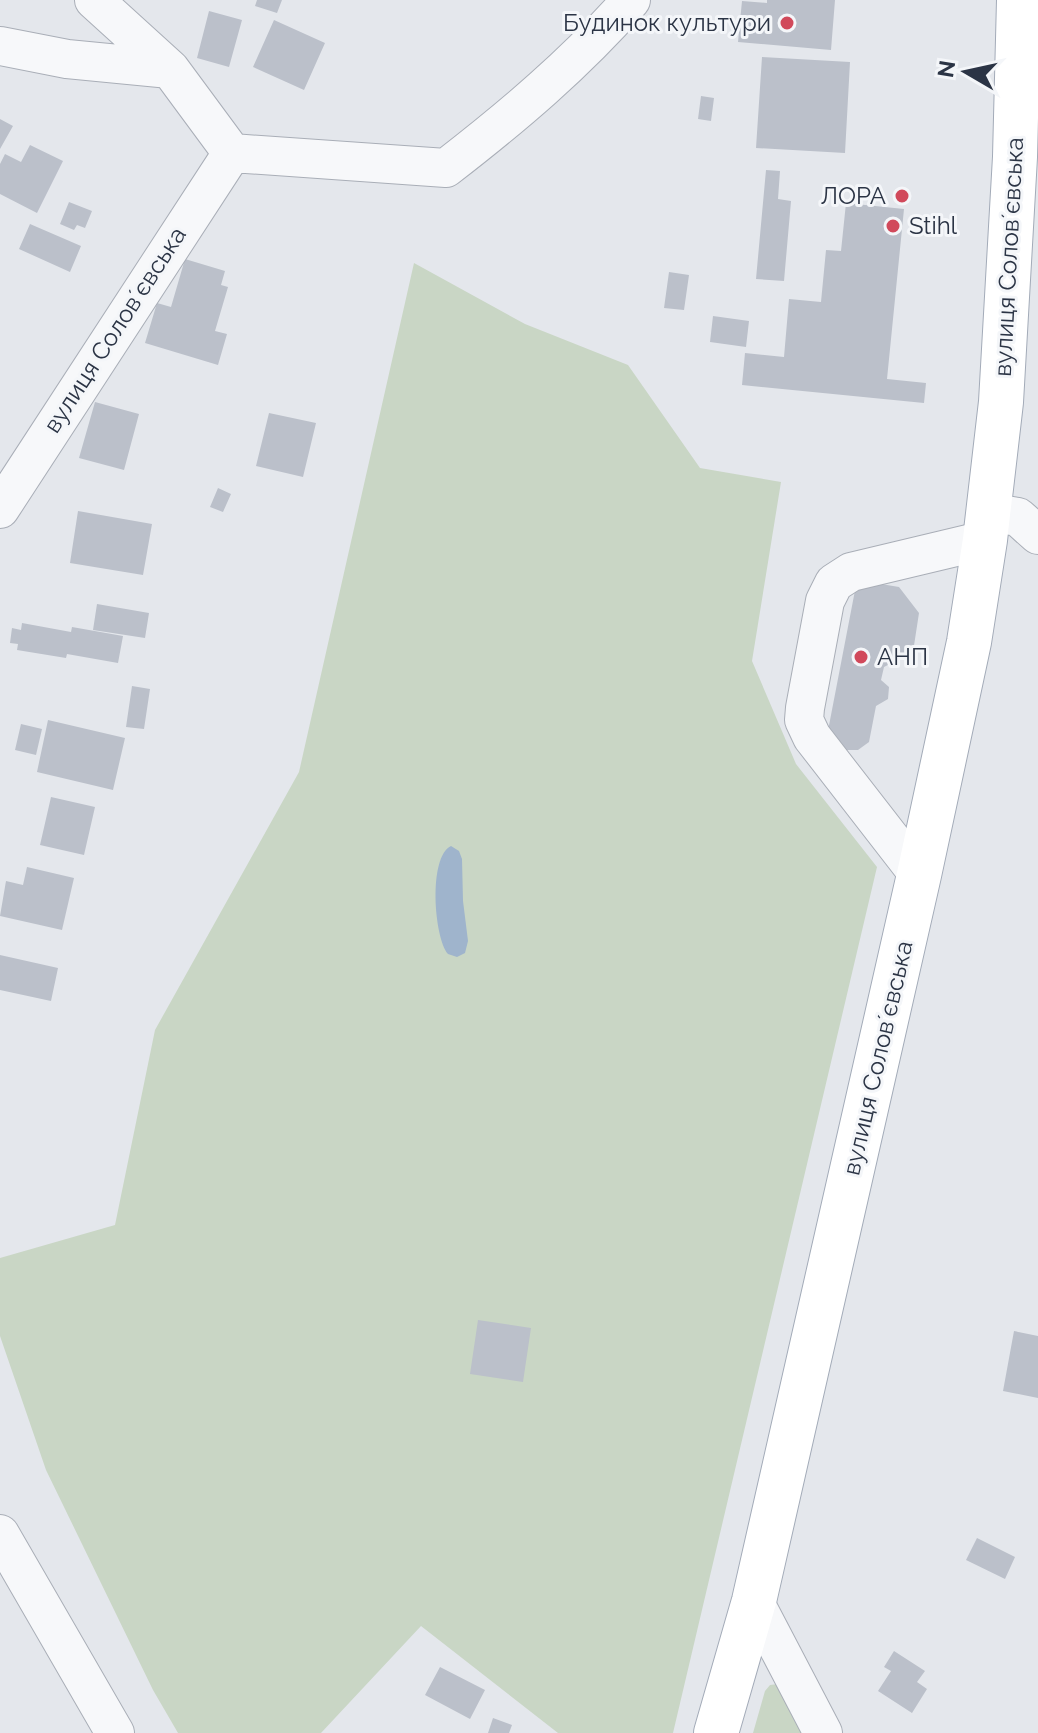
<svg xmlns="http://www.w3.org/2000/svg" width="1038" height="1733" font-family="Raleway,sans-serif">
  <rect width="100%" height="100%" fill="#e4e7ec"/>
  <path fill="#c9d6c5" d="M414,263l111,61 103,41 72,103 81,14 -29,179 44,103 81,103 -204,866h-115l-137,-107 -100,107h-143l-25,-43 -107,-220 -46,-134v-78l115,-33 40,-195 144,-258z
    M778,1684l27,49h-52l12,-42 5,-6z"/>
  <path fill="#9fb4cc" d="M451,846l8,5 3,8 1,42 5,40 -3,12 -8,4 -9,-3c-14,-17 -20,-97 3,-108z"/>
  <path fill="#bbc0ca" d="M257,0h25l-5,13 -22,-7z
    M767,0h68l-4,50 -93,-8 4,-41 25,2z
    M209,11l33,9 -13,47 -32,-9z
    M274,20l51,23 -21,47 -51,-23z
    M762,57l88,5 -5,91 -89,-5z
    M701,96l13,2 -3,23 -13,-2z
    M0,119l13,7 -13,23z
    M30,145l33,16 -26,52 -37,-19v-30l5,-10 16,8z
    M766,170l14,1 -2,28 13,2 -7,80 -28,-2z
    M69,202l23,9 -7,17 -8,-3 -3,5 -14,-6z
    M846,203l58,6 -17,170 39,4 -2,20 -182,-18 3,-32 39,4 5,-58 32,3 5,-52 15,1z
    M30,224l51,22 -11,26 -51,-23z
    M185,259l40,12 -4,14 7,2 -13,44 12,3 -9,31 -73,-22 12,-40 14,4z
    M669,272l20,3 -5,35 -20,-2z
    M713,316l36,5 -3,26 -36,-5z
    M95,402l44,12 -15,56 -45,-12z
    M269,413l47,10 -13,54 -47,-11z
    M218,488l13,6 -8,18 -13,-5z
    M78,511l74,13 -9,51 -73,-12z
    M857,580l42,7 20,26 -6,39 -29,15 -3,13 8,7 -1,12 -12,7 -7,36 -11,8h-15l-17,-9z
    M97,604l52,9 -4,25 -52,-8z
    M22,623l49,9 1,-5 51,9 -5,27 -51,-9 -1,4 -49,-8 1,-6 -8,-1 2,-15 9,2z
    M132,686l18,3 -6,40 -18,-2z
    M48,720l77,18 -12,52 -76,-18z
    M21,724l21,5 -6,26 -21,-5z
    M51,797l44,10 -11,48 -44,-10z
    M27,867l47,11 -12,52 -62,-14 6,-35 17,4z
    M0,955l58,13 -7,33 -51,-11z
    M478,1320l53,8 -8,54 -53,-8z
    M1014,1331l24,5v62l-35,-7z
    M977,1538l38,19 -10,22 -39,-19z
    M894,1651l31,20 -8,11 10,7 -15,24 -34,-22 13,-20 -7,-4z
    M440,1667l45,23 -15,29 -45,-24z
    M493,1718l19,7 -3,8h-21z"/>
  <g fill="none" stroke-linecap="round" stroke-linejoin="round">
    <g stroke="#a9aeb7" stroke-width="40">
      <path id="minor" d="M94,0l76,69 62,84
        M0,46l67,13 103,10
        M0,509l232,-356 214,15c66,-51 130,-105 185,-168
        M987,512l31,5 20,18
        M919,875l-107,-138 -8,-17 1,-12 20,-107 9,-18 17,-11 134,-32
        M0,1534l115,199
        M754,1601l69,132"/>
    </g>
    <g stroke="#a3abb8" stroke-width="46">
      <path id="major" d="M716,1733l38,-132 165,-726 50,-233 16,-102 16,-138 14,-245 4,-157"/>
    </g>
    <use href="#minor" stroke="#f7f8fa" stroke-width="38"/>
    <use href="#major" stroke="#fff" stroke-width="44"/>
  </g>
  <g fill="#d1495b" stroke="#f4f6f9" stroke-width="3">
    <circle cx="787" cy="23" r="8"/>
    <circle cx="902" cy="196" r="8"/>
    <circle cx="893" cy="226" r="8"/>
    <circle cx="861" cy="657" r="8"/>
  </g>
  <g text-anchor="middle" stroke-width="6" stroke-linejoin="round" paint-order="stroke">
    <g font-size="24" fill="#2b3445" stroke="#f4f6f9" text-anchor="end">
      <text x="771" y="31">Будинок культури</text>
      <text x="886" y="204">ЛОРА</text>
      <text x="909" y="234" text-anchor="start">Stihl</text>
      <text x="877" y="665" text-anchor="start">АНП</text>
    </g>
    <g font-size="24" fill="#2b3445" stroke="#f4f6f9">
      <text transform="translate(1009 257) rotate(-87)" y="8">вулиця Соловʼєвська</text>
      <text transform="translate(115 330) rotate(-57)" y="8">вулиця Соловʼєвська</text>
      <text transform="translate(878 1058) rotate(-77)" y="8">вулиця Соловʼєвська</text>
    </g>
  </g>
  <g transform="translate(966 72) rotate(279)" stroke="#f4f6f9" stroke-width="6" paint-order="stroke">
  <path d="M0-6L14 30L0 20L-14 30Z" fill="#2b3445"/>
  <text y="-12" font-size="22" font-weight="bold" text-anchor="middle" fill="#2b3445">N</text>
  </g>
</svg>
